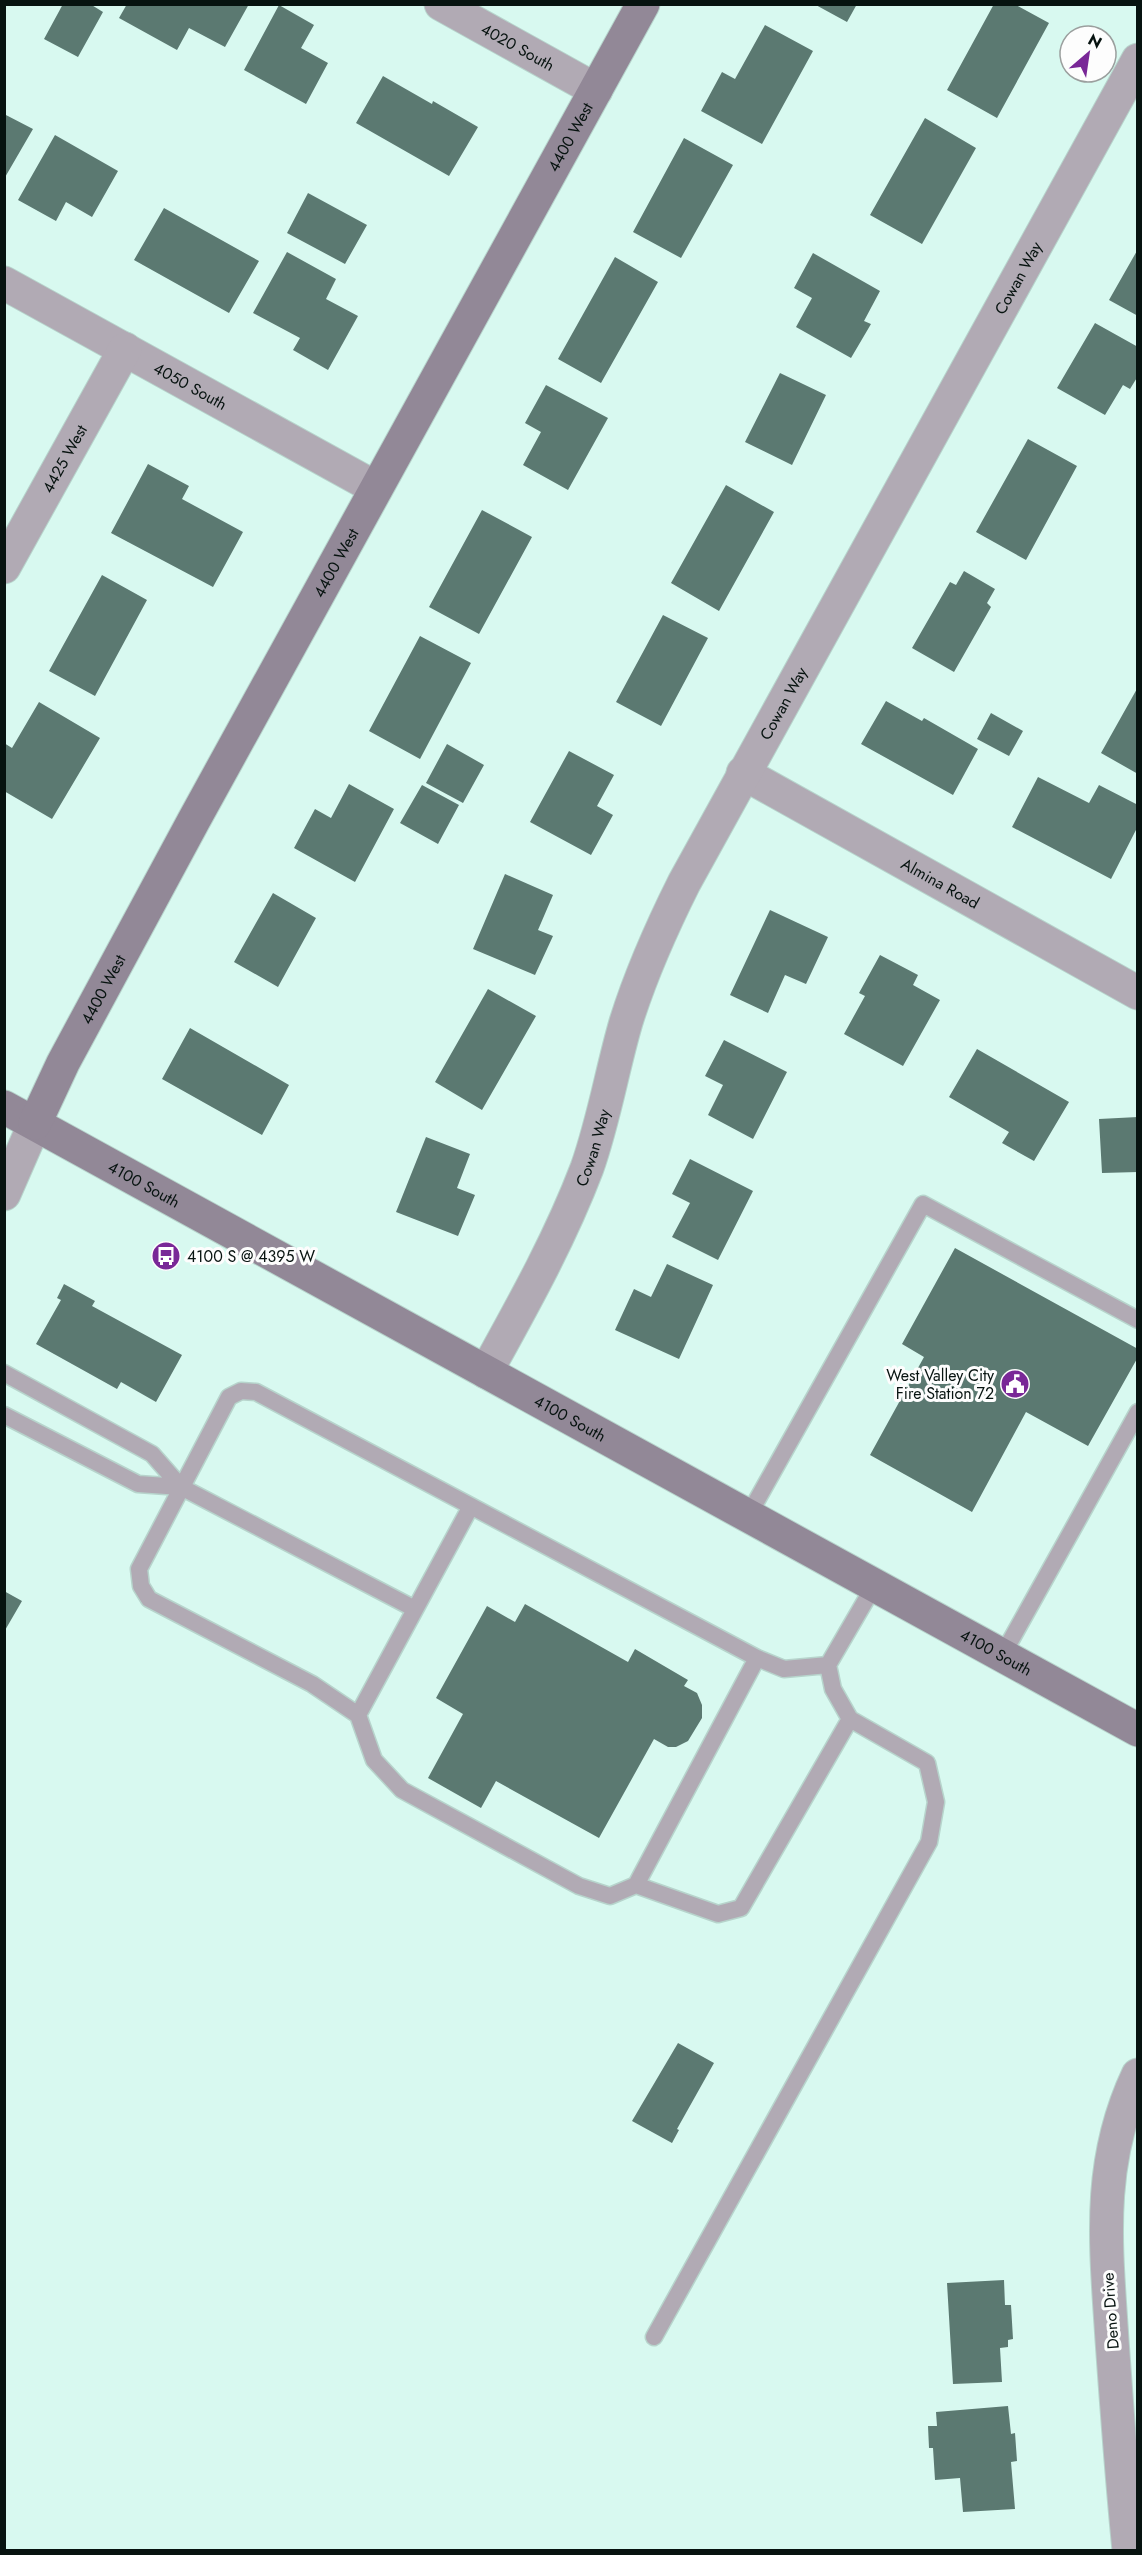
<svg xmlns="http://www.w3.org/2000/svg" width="1142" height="2555" font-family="Jost,sans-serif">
  <rect width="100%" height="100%" fill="#d8f9f0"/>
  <path fill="#5b7971" d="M63,4h27l13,8 -25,45 -34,-18z
    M127,4h122l-24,43 -36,-19 -12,22 -58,-32z
    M814,4h43l-10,18z
    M994,4h20l35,19 -52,95 -50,-28z
    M279,5l35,20 -13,23 27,15 -22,41 -62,-34z
    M765,25l48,26 -51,93 -61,-33 21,-39 13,7z
    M383,76l49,28 1,-3 45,26 -29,49 -93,-53z
    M4,114l29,15 -29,50z
    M925,118l51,30 -54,96 -52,-29z
    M55,135l63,36 -26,46 -26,-15 -10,19 -38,-21z
    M684,138l49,27 -52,93 -48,-26z
    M308,193l59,32 -22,39 -58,-31z
    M164,208l95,53 -30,52 -95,-53z
    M1138,249v67l-29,-16z
    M287,252l49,27 -10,20 32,17 -30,54 -35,-20 7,-12 -47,-25z
    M813,253l67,38 -16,30 7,3 -20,34 -55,-31 16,-29 -18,-10z
    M615,257l43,25 -57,101 -43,-24z
    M1095,323l43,24v29l-8,13 -7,-4 -18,30 -48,-27z
    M780,373l46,22 -34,70 -47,-23z
    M546,385l62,33 -40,72 -45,-25 18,-33 -16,-9z
    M1028,439l49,27 -51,94 -50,-28z
    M148,464l41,22 -7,13 61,33 -30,55 -102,-54z
    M726,485l48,27 -55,99 -48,-28z
    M482,510l50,27 -53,97 -50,-27z
    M964,571l31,18 -8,14 4,4 -37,65 -42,-24 38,-66 6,3z
    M102,575l45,25 -52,96 -46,-25z
    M663,615l45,23 -47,88 -45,-24z
    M420,636l51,27 -51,96 -51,-28z
    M1138,687v87l-37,-21z
    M886,701l36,20 2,-3 54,31 -25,46 -92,-51z
    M39,702l61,36 -48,81 -48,-28v-48l8,5z
    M991,713l32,18 -14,25 -32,-17z
    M447,744l37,21 -21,38 -37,-20z
    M569,751l45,24 -17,31 16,9 -22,40 -61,-33z
    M1038,777l51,26 10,-18 39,20v21l-27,53 -99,-52z
    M349,784l45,25 -39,73 -61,-34 21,-39 16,9z
    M422,785l37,20 -21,39 -38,-21z
    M505,874l48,21 -15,35 15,6 -18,39 -62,-26z
    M273,893l43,25 -38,69 -44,-25z
    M770,910l58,27 -22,47 -21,-9 -17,38 -38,-18z
    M880,955l38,20 -5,10 27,15 -37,66 -59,-32 21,-38 -6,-3z
    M488,989l48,27 -54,94 -47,-28z
    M190,1028l99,57 -27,50 -100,-56z
    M724,1040l63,32 -34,67 -45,-24 15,-30 -18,-9z
    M977,1049l92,53 -35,59 -32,-18 7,-11 -60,-35z
    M1138,1117v55l-36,1 -3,-54z
    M426,1137l44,17 -13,34 18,7 -17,41 -62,-24z
    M690,1159l63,32 -35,69 -46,-23 18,-34 -18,-9z
    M955,1248l183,101v8l-50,89 -62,-34 -54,100 -102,-57 54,-98 -22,-13z
    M667,1264l46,21 -34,74 -64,-29 19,-41 17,8z
    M64,1284l31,17 -3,5 90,49 -26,47 -35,-20 -4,7 -81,-45 25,-44 -4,-2z
    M4,1591l18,10 -18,31z
    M525,1604l103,58 7,-13 53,31 -4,6 13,7 5,12v13l-14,23 -12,6h-8l-14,-8 -55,99 -103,-57 -15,27 -53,-30 35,-64 -27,-16 51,-92 28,16z
    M678,2043l36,20 -37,66 2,1 -7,13 -40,-22z
    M1004,2280l1,25h6l2,34 -5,1v7l-8,1 2,34 -49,2 -6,-101z
    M1008,2406l3,28 4,-1 2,28 -6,1 4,47 -52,3 -3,-34 -25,2 -2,-32h-4l-1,-22h9l-1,-14z"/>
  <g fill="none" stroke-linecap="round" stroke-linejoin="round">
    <g stroke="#b7d4cc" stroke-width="19">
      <path id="lane" d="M4,1373l148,81 29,33 -43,-3 -134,-69
        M181,1487l234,122
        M748,1516l175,-312 215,116
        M1002,1656l136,-244
        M828,1665l-44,4 -27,-11 -501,-266 -15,-1 -12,6 -90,172 2,17 8,13 163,85 46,31 16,45 28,30 177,96 31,10 26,-11 82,29 23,-6 109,-189 -17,-30 -5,-24 46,-79
        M358,1715l113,-209
        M636,1885l121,-227
        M654,2337l275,-495 7,-40 -9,-39 -77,-44"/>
    </g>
    <g stroke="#b7d4cc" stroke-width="35">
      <g id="street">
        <path id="s1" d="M441,4l155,86"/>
        <path id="s2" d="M4,283l372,205"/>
        <path id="s3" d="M4,567l121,-218"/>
        <path id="s4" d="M743,773l395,220"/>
        <path d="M4,1194l31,-71"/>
        <path id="s5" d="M486,1372c37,-67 74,-133 101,-204 17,-48 25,-98 39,-146 15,-48 35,-93 58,-139l454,-823"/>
        <path d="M1129,2550c-7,-70 -12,-139 -17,-210 -6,-94 -16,-176 26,-265"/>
      </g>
    </g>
    <g stroke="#b7d4cc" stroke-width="35">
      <g id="secondary">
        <path id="s6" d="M4,1107l1134,623"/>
        <path id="s7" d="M35,1123l28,-60 131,-243 449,-816"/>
      </g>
    </g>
    <use href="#lane" stroke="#b1aab4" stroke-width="16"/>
    <use href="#street" stroke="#b1aab4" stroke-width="33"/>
    <use href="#secondary" stroke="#928897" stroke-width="33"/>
  </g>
  <defs>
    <g id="bus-disc" transform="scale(1.5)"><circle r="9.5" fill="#792797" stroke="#fdfdfd"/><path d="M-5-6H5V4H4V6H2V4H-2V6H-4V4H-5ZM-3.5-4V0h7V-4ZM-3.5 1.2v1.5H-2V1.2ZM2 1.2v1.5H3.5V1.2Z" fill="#fff"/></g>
    <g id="civic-disc" transform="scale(1.5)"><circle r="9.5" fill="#792797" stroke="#fdfdfd"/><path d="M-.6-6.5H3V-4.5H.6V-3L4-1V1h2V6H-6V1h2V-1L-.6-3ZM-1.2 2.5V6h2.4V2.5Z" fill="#fff"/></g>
  </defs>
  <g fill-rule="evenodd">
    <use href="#bus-disc" x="166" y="1256"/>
    <use href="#civic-disc" x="1015" y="1384"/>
  </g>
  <g text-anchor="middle" stroke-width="6" stroke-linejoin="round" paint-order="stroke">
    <g font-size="16" fill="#071310" stroke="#fdfdfd">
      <text dy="6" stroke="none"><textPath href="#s1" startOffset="88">4020 South</textPath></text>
      <text dy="6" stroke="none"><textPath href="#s7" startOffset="1122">4400 West</textPath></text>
      <text dy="6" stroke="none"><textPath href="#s5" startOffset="1221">Cowan Way</textPath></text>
      <text dy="6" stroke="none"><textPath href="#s2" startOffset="213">4050 South</textPath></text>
      <text dy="6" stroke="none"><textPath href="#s3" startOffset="124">4425 West</textPath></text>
      <text dy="6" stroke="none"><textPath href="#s7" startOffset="636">4400 West</textPath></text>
      <text dy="6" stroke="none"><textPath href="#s5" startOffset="735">Cowan Way</textPath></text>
      <text dy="6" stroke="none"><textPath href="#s4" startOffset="226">Almina Road</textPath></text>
      <text dy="6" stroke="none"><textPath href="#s7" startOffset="150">4400 West</textPath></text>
      <text dy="6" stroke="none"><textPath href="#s5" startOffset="249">Cowan Way</textPath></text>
      <text dy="6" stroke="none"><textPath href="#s6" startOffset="160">4100 South</textPath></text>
      <text dy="6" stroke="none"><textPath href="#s6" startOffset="646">4100 South</textPath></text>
      <text dy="6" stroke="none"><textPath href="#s6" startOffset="1132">4100 South</textPath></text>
      <text transform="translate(1110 2311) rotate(-94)" y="6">Deno Drive</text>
    </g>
    <g font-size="16" fill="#071310" stroke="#fdfdfd" text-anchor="start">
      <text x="187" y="1262">4100 S @ 4395 W</text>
      <text x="994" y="1381" text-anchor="end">West Valley City<tspan x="994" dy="18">Fire Station 72</tspan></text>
    </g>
  </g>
  <rect width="1142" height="2555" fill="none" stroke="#071310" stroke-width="12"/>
  <g transform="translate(1088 54) rotate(29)"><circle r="28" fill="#fdfdfd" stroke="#9b9f9e" stroke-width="1.5"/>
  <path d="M0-4.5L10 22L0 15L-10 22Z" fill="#792797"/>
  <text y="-9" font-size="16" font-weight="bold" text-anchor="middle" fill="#071310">N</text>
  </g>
</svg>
